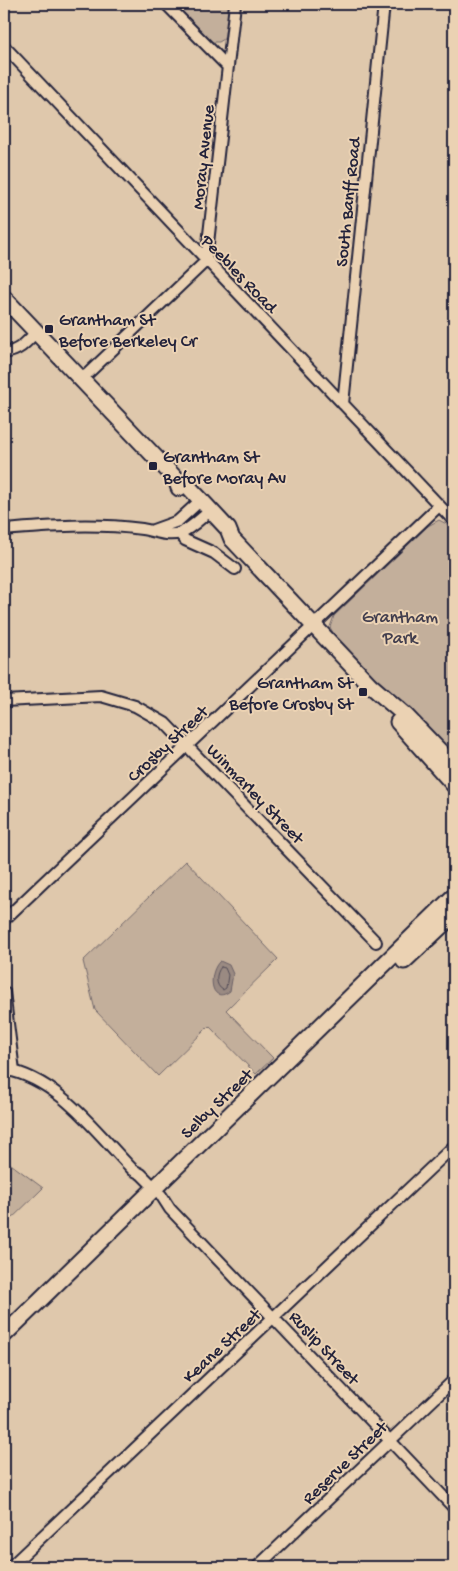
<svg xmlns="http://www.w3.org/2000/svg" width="458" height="1571" font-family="'Gochi Hand',sans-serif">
  <rect width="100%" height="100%" fill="#dfc8ac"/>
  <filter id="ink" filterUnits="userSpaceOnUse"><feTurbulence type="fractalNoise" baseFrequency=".02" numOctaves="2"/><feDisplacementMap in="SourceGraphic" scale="10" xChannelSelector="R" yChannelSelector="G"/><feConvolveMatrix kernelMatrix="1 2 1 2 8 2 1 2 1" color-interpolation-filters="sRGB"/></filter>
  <g filter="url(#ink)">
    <path fill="#c3af9b" stroke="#72686b" d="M175,4h55l-6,35 -5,3h-7z
      M439,520l15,8v232l-120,-125 -4,-8 4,-11 94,-90z
      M186,861l92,98 -52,51 47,48 -17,16 -47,-48 -51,50 -63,-66 -12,-49z
      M4,1159l39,29 -39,38z"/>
    <path fill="#9a8a82" stroke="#6a6066" d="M220,961l9,4 4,9 -3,17c-20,15 -23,-18 -10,-30z"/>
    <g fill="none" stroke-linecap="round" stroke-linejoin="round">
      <path stroke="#524c57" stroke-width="1" d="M221,967l4,1 3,7 -2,13 -3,2c-8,-4 -8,-16 -2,-23z"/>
      <g stroke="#22223b" stroke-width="14">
        <path id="street" d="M166,4l62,63
          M4,46l450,475
          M4,353c15,-2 22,-10 32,-21
          M81,380l125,-119 29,-257
          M343,404l41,-400
          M4,530c47,-4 91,-7 138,-1 13,2 25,8 38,4 11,-4 21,-15 31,-23
          M153,530l25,-9 23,-21
          M179,533l6,7 29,13 21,16
          M4,701l97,-5 34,10 30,17 211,219
          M4,920l434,-413
          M4,992l10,79
          M4,1069c55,10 91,62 129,101l8,4 14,14
          M161,1195l9,14 284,299
          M10,1567l444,-421
          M257,1567l197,-187"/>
      </g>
      <g stroke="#22223b" stroke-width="19">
        <path id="primary" d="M4,298l172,181 3,9
          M176,479l9,4 43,46 4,10 138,146 36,31 48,50
          M398,722l56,63
          M404,961l50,-47
          M4,1335l450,-439"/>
      </g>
      <use href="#street" stroke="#ebd2b3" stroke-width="10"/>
      <use href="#primary" stroke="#ebd2b3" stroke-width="15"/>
    </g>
  </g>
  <g fill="#22223b" stroke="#ebd2b3" stroke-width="2">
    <rect x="44" y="324" width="10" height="10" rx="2.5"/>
    <rect x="148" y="461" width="10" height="10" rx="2.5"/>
    <rect x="358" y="687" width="10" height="10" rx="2.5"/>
  </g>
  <g text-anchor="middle" stroke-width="4" stroke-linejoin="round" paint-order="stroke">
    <g font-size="18" fill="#22223b" stroke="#ebd2b3">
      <text transform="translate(202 157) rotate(-84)" y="6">Moray Avenue</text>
      <text transform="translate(347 202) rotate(-84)" y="6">South Banff Road</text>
      <text transform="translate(240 273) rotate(46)" y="6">Peebles Road</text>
      <text transform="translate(167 743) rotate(-43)" y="6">Crosby Street</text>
      <text transform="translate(256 793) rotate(46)" y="6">Winmarley Street</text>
      <text transform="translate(216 1103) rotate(-44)" y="6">Selby Street</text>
      <text transform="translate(221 1345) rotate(-43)" y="6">Keane Street</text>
      <text transform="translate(325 1347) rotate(47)" y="6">Ruslip Street</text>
      <text transform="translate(344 1462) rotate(-44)" y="6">Reserve Street</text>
    </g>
    <g font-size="18" fill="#22223b" stroke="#ebd2b3" text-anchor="start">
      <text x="59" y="325">Grantham St<tspan x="59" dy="21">Before Berkeley Cr</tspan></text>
      <text x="163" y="462">Grantham St<tspan x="163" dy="21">Before Moray Av</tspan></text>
      <text x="353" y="688" text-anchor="end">Grantham St<tspan x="353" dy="21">Before Crosby St</tspan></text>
    </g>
    <g font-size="18" fill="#423e4e" stroke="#ebd2b3">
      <text x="400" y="622">Grantham<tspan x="400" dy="21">Park</tspan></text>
    </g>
  </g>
  <rect width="458" height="1571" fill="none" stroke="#ebd2b3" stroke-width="20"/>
  <rect x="10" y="10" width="438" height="1551" fill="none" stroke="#22223b" stroke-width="2" filter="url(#ink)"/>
</svg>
